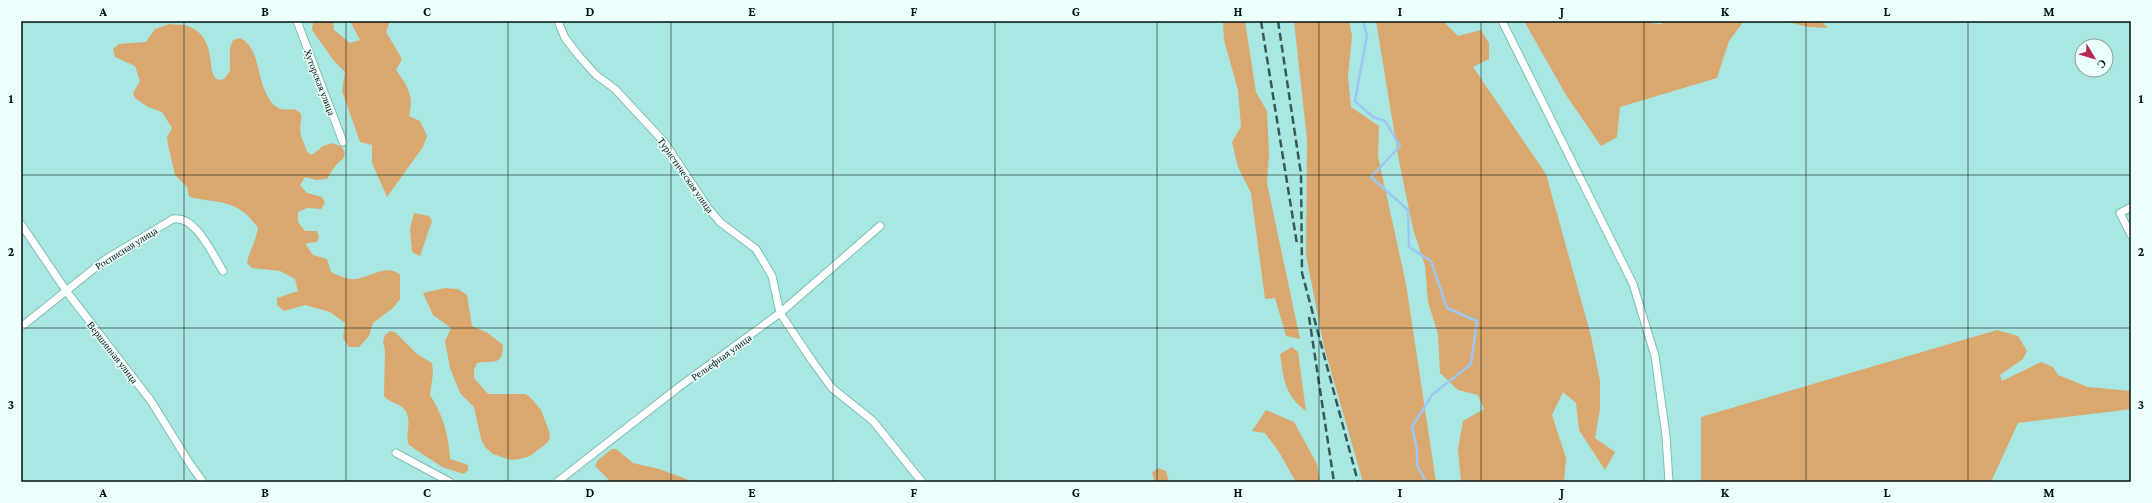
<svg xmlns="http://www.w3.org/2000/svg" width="2152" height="503" font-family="'Crimson Pro',serif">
  <rect width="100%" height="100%" fill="#a9e7e2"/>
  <path fill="#daa86e" d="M313,21h20l1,9 16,13 10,-3 -10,-19h40l-4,11 16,27 -6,11c12,17 18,25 13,46l11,5 7,15 -4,11 -36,50 -15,-34v-18l-12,-3 -18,-51 3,-19 -11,-11 -22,-31z
    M1223,21h22l11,71 11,19 2,43 -2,29 33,156 -14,-3 -11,-38 -10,1 -14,-106 -13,-26 -6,-25 9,-15 -3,-37 -14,-50z
    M1294,21h55l3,15 -4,40 3,31 28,19 -1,30 28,128 30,198h-73l-39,-135 -18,-92 1,-115z
    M1376,21h67l15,15 23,-6 8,13v16l-16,8 73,107 45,162 9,45v28l-5,29 20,14 -10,18 -26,-40 -3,-27 -13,-11 -11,23 14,43 -2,24h-103l-3,-33 5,-28 21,-12 -6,-14 -20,-5 -18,-17 -2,-39 -10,-32 -3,-36 -12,-37 -14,-68z
    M1524,21h107l29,3 10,-3h74l-15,20 -12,37 -97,29 -3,30 -16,9 -35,-51z
    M1783,21h38l7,7 -19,-1z
    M169,24c6,1 14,0 19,2 31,12 17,47 30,54l6,-1 6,-8v-23l3,-8 7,-2c19,9 17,38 26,55 12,27 25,10 34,20 3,4 0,11 0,16 0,8 5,15 7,23l5,3 11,-9 10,-3 9,4c7,12 -2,12 -8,21 -3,3 -4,7 -7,11l-11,1 -11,-3 -5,8 7,8 15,4 3,6 -4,6 -14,-1 -9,4v10l7,9h12l2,6 -2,5 -10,1 -1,2 7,10 14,4 4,13c8,4 16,8 25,7 14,-2 32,-16 44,-4v24l-7,9 -20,15 -4,13 -10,11h-10l-6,-9 2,-15 -15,-11 -25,-7 -21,6 -7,-6v-7l21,-7 -3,-12 -15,-8 -28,-3 -5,-5c2,-12 9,-22 11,-35 -18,-27 -36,-25 -65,-30l-4,-2 -2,-9 -12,-12 -7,-30 -1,-8 5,-9 -10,-16 -14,-5 -13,-9 -2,-5 7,-12 -5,-15 -20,-9 -2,-8 6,-5 27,-2 9,-13z
    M414,213l15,3 3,5 -12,35 -8,-4 -2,-23z
    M445,288l13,1 9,6 5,31 16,7 15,12c0,22 -11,15 -26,18l-3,6v9l14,16h37l5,3 11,13 8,21 1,7 -3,5 -17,13 -10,3 -9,1 -18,-6 -8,-7 -4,-8 -7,-32 -14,-14 -10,-25 -5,-27 6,-13 -18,-13 -10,-22z
    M1997,330l21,6 9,15 -4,8 -23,16 2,6 39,-19 12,5 5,8 30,12 43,4v18l-113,14 -27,59h-290v-65z
    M390,331l5,1 22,22 15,9 1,10 -3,22c13,20 19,41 20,64l18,6v5l-4,4 -22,-7 -33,-22c-5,-11 4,-23 -4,-35 -6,-8 -16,-7 -21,-14l1,-45 -2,-9 2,-7z
    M1292,347l6,5 8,59c-22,-16 -22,-32 -26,-57z
    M1266,410l28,12 23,42 3,18h-24l-17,-30 -14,-19 -13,-2z
    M612,449h4l17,14 26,6 35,13h-83l-16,-16 3,-6z
    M1158,468l8,3 3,11h-14l-3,-9z"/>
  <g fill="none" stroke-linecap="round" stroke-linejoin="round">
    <path stroke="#9ac7f4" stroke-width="2.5" d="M1363,21l4,14 -12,66 18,16 12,4 15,25 -29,31 37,33 1,37 22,14 16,47 30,13 -6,43 -39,31 -20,32 5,23v15l9,17"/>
    <g stroke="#7fbcb7" stroke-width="9">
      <path id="street" d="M297,21l46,121
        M558,21l7,17 14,18 17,19 19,14 50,54 43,65 13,15 35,26 16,27 8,37 33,49 19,26 41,33 49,61
        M1502,21l131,263 22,72 11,80 3,46
        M2131,207l-11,6 11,22
        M21,224l46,68 84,109 39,63 13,18
        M21,327l85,-68 67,-40c23,-4 39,35 50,52
        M396,453l54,29
        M557,482l122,-95 101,-74 100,-87"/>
    </g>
    <use href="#street" stroke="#fff" stroke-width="7"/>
    <path stroke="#385856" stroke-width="2.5" stroke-dasharray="8 4" stroke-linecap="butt" d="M1261,21l36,223
      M1278,21l23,153 1,99 56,209
      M1309,317l25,165"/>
  </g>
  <path fill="none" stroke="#001110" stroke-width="1" stroke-opacity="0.55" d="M184,21v461M346,21v461M508,21v461M671,21v461M833,21v461M995,21v461M1157,21v461M1319,21v461M1481,21v461M1644,21v461M1806,21v461M1968,21v461M21,175h2110M21,328h2110"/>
  <g text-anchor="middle" stroke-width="3" stroke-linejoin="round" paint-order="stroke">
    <g font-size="10" fill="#001110" stroke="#edfffd">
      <text transform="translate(320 82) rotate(69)" y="4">Хуторская улица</text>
      <text transform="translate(686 175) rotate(55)" y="4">Туристическая улица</text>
      <text transform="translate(126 248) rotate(-32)" y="4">Росписная улица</text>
      <text transform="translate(113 352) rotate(52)" y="4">Вершинная улица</text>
      <text transform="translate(721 357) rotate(-36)" y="4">Рельефная улица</text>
    </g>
  </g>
  <rect width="2152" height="503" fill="none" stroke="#edfffd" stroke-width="44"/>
  <g transform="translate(2094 58) rotate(128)"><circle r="19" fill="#edfffd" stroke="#8ea09e"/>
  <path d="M0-3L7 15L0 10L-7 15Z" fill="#b72751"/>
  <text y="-6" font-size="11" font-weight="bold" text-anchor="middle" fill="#001110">С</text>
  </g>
  <rect x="22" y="22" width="2108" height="459" fill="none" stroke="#001110" stroke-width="1.5"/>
  <g font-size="13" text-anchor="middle" font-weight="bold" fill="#001110">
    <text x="103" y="16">A</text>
    <text x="265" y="16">B</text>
    <text x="427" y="16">C</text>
    <text x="590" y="16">D</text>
    <text x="752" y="16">E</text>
    <text x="914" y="16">F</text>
    <text x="1076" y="16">G</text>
    <text x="1238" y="16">H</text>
    <text x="1400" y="16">I</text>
    <text x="1562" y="16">J</text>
    <text x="1725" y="16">K</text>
    <text x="1887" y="16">L</text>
    <text x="2049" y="16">M</text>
    <text x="11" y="103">1</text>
    <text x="2141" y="103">1</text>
    <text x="11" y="256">2</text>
    <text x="2141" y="256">2</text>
    <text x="11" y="409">3</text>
    <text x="2141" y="409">3</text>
    <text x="103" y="497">A</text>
    <text x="265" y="497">B</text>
    <text x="427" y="497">C</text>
    <text x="590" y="497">D</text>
    <text x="752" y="497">E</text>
    <text x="914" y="497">F</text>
    <text x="1076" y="497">G</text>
    <text x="1238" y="497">H</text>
    <text x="1400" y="497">I</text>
    <text x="1562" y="497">J</text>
    <text x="1725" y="497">K</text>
    <text x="1887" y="497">L</text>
    <text x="2049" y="497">M</text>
  </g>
</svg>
